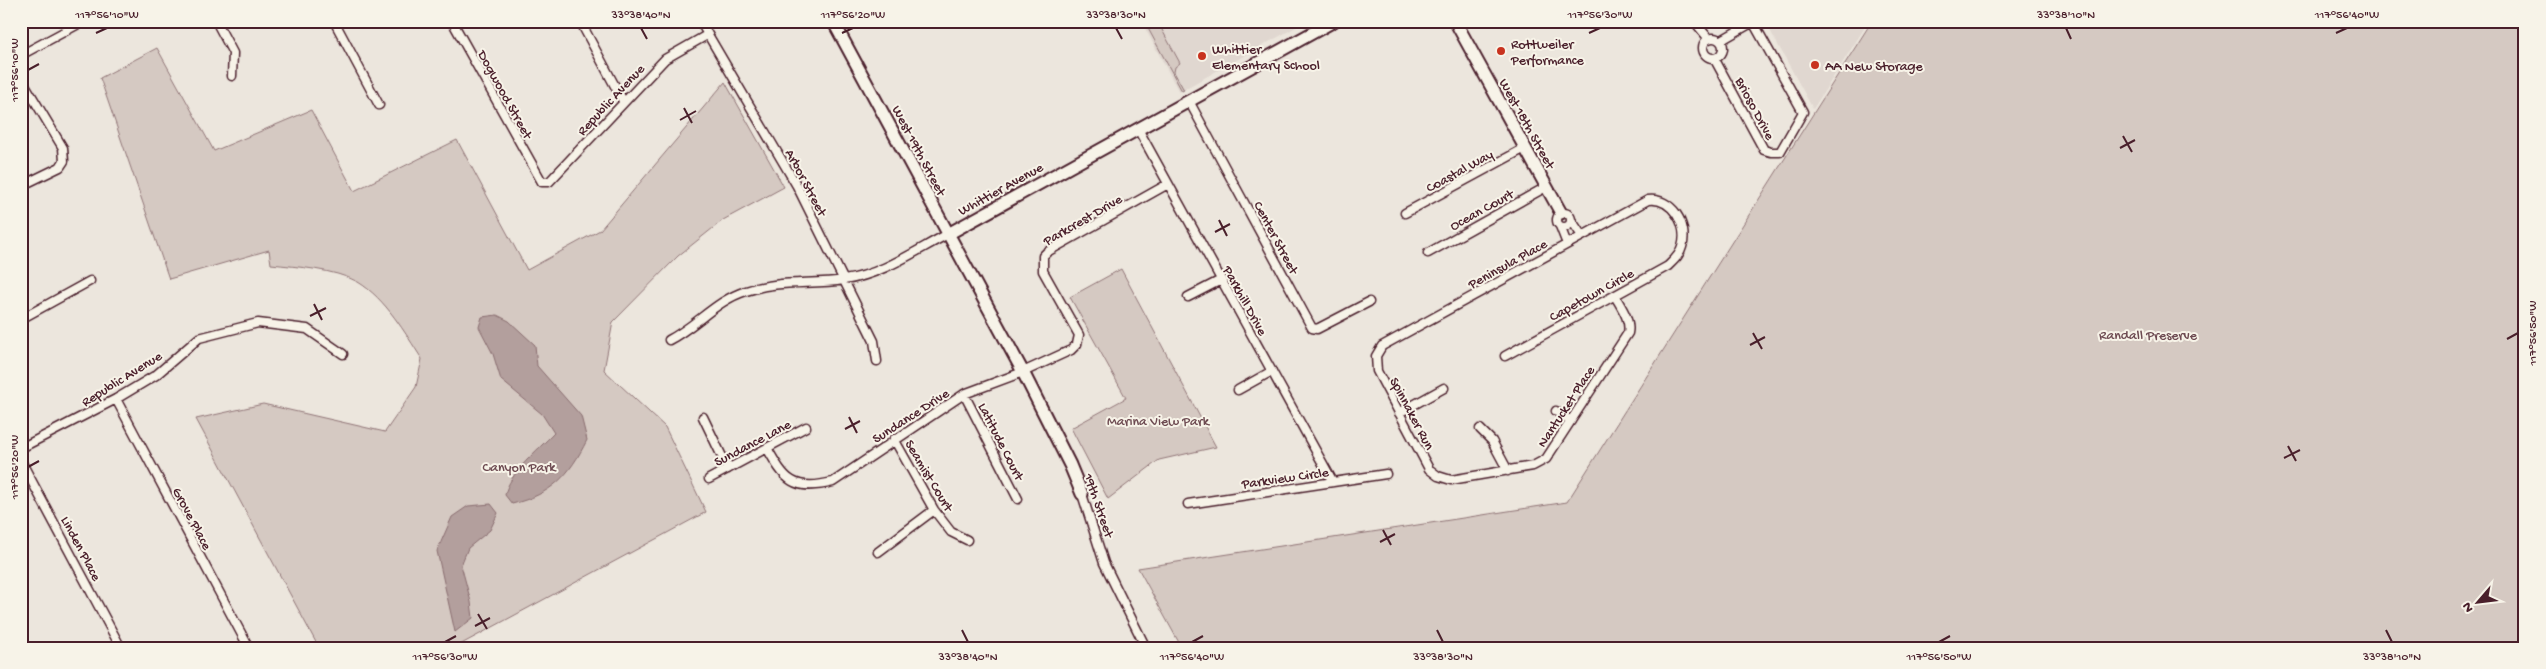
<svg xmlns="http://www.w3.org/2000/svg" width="2546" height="669" font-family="'Gochi Hand',sans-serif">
  <rect width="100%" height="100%" fill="#ece6dd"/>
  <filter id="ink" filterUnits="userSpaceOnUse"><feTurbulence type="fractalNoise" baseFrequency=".02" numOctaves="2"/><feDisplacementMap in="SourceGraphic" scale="10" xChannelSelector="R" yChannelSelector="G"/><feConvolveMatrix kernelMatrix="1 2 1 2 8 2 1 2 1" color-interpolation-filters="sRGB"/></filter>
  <g filter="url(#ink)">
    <path fill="#e0d7d0" d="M1141,21h166l-128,71z
      M1765,21h104l-56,88z"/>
    <path fill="#d5c9c2" stroke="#907476" d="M1144,21h23l-6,7 19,35 -5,4 -1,5 10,18 -2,1z
      M1872,21h653v627h-1343l-44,-80 429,-66z
      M157,48l57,103 97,-41 43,81 103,-51 70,130 73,-40 125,-148 59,105 -61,33 -45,36 -65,66 -9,48 61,57 41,85 -252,136h-135l-123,-229 67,-15 122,28 31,-45 6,-28c-17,-26 -36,-60 -64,-77 -24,-13 -61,-15 -87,-18l-2,-14 -100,29 -69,-201z
      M1121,269l95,178 -57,13 -51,39 -37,-71 55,-30 -56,-101z"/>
    <path fill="#b39f9d" stroke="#896c6f" d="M497,315l12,6 26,24 2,21 44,50 6,24c-18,36 -35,54 -75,64l-7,-9c4,-22 34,-46 49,-62l-12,-19 -41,-34 -8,-26 -14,-27 3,-10z
      M491,504l7,9 -8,17 -22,18 -7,17 10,37 2,16 -18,14 -18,-81 15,-34 16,-11z"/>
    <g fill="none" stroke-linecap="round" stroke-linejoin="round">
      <g stroke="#4a1f2b" stroke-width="11">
        <path id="street" d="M216,21l17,32 -1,23
          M334,21l45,84
          M452,21l90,161h7l116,-123 42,-24
          M580,21l43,80
          M700,21l97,165 77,155 3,20
          M1694,21l15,18
          M1703 48a10 10 0 1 1 20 0a10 10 0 1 1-20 0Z
          M21,55l63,-34
          M1714,58l50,92 7,2h9l23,-40 -50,-90 -33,19
          M21,78l42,70 1,13 -4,6 -39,19
          M1189,101l123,227 5,1 52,-27
          M1138,129l195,353
          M1557 220a7 7 0 1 1 14 0a7 7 0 1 1-14 0Z
          M1405,213l120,-65
          M1572,221l10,15
          M1560,226l7,18
          M1428,253l118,-66
          M1188,297l33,-17
          M21,319l69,-38
          M669,340c27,-14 48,-40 77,-49 32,-11 65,-6 98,-11 37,-5 71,-29 104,-46
          M1505,356l163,-90c6,-6 12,-11 14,-19 7,-23 -11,-50 -34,-47l-266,146 -6,10 1,15 52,98 9,7 13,4 82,-14 13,-7 82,-126c3,-13 -7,-26 -13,-37
          M1238,390l34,-19
          M964,394l54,105
          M116,399l133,249
          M1556,411l15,10
          M1399,413l45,-25
          M703,417l25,52
          M1480,429l12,12 16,30
          M894,439l40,71 17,22 16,8
          M21,448l95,-49 40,-24 43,-37 59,-15 49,6 36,25
          M767,448c18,32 26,44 66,34l131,-88 59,-22 48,-22 6,-6 2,-9 -36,-64v-15l4,-4 121,-68
          M21,461l100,187
          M709,479l97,-52
          M1082,494l22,69 42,85
          M1188,504l198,-30
          M878,552l56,-42"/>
      </g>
      <g stroke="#4a1f2b" stroke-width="15">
        <path id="secondary" d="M833,21l190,351 47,93 12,29
          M1455,21l106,192
          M948,234l386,-213"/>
      </g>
      <use href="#street" stroke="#f7f3e8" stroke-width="8"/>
      <use href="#secondary" stroke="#f7f3e8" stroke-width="11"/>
    </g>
  </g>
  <path fill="none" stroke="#4a1f2b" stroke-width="2" d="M641,28l6,11M1116,28l6,11M2066,28l5,11M96,33l11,-5M842,33l11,-5M1589,33l11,-5M2336,33l11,-5M28,70l11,-6M684,108l8,15M680,120l16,-9M2123,136l9,16M2120,148l15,-8M1219,220l8,16M1215,232l15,-8M314,304l8,16M310,316l16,-8M1753,333l9,16M2507,339l11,-6M1750,345l15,-8M849,417l8,16M845,429l15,-8M2288,446l8,15M2284,458l16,-8M28,467l11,-6M1383,530l8,15M1380,542l15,-8M478,614l9,15M475,626l15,-8M962,630l6,12M1437,630l6,12M2386,630l6,12M445,642l11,-6M1192,642l11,-6M1939,642l11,-6"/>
  <g fill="#c8321e" stroke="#f7f3e8" stroke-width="2">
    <circle cx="1501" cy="51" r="5"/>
    <circle cx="1202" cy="56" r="5"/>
    <circle cx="1815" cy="65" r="5"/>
  </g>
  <g text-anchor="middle" stroke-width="4" stroke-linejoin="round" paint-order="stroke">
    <g font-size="14" fill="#4a1f2b" stroke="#f7f3e8" text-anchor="start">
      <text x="1511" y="48">Rottweiler<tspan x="1511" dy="16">Performance</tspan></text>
      <text x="1212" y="53">Whittier<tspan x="1212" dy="16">Elementary School</tspan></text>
      <text x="1825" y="70">AA New Storage</text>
    </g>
    <g font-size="14" fill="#4a1f2b" stroke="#f7f3e8">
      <text transform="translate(506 94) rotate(61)" y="5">Dogwood Street</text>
      <text transform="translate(610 99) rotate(-47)" y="5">Republic Avenue</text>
      <text transform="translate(1756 108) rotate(62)" y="5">Brioso Drive</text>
      <text transform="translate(1528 123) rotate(61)" y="5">West 18th Street</text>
      <text transform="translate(920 150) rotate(62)" y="5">West 19th Street</text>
      <text transform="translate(1459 170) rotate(-29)" y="5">Coastal Way</text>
      <text transform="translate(807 182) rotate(62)" y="5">Arbor Street</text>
      <text transform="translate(1000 188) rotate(-29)" y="5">Whittier Avenue</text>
      <text transform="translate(1481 209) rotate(-29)" y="5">Ocean Court</text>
      <text transform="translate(1082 219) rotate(-30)" y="5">Parkcrest Drive</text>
      <text transform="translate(1277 237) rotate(62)" y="5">Center Street</text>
      <text transform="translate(1507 263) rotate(-29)" y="5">Peninsula Place</text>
      <text transform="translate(1591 294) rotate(-29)" y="5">Capetown Circle</text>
      <text transform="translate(1246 300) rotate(61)" y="5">Parkhill Drive</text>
      <text transform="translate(121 378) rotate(-32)" y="5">Republic Avenue</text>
      <text transform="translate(1565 406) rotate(-57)" y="5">Nantucket Place</text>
      <text transform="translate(1413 413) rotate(62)" y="5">Spinnaker Run</text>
      <text transform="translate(910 415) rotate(-33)" y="5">Sundance Drive</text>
      <text transform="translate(1002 441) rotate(63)" y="5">Latitude Court</text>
      <text transform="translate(752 442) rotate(-28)" y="5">Sundance Lane</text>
      <text transform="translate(930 475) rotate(59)" y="5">Seamist Court</text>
      <text transform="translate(1285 477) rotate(-8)" y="5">Parkview Circle</text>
      <text transform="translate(1100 505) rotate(71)" y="5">19th Street</text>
      <text transform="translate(193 518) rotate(62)" y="5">Grove Place</text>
      <text transform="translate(82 548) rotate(62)" y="5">Linden Place</text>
    </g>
    <g font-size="14" fill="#6d4a51" stroke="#f7f3e8">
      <text x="2148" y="339">Randall Preserve</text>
      <text x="1158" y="425">Marina View Park</text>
      <text x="519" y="471">Canyon Park</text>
    </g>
  </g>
  <rect width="2546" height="669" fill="none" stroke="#f7f3e8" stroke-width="55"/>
  <g transform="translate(2478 602) rotate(242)" stroke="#f7f3e8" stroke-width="4" paint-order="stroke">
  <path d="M0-4L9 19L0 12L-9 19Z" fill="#4a1f2b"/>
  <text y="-8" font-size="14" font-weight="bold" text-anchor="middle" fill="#4a1f2b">N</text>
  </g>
  <rect x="28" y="28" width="2490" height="614" fill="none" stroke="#4a1f2b" stroke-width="2"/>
  <g font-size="12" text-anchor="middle" fill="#4a1f2b">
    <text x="107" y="18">117°56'10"W</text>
    <text x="641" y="18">33°38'40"N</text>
    <text x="853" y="18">117°56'20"W</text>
    <text x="1116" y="18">33°38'30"N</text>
    <text x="1600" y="18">117°56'30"W</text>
    <text x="2066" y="18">33°38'10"N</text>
    <text x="2347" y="18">117°56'40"W</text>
    <text transform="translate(14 70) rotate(-90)" y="4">117°56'10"W</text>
    <text transform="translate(2532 333) rotate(-90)" y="4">117°56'50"W</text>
    <text transform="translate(14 467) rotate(-90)" y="4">117°56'20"W</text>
    <text x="445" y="660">117°56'30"W</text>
    <text x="968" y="660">33°38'40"N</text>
    <text x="1192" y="660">117°56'40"W</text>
    <text x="1443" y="660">33°38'30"N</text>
    <text x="1939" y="660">117°56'50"W</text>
    <text x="2392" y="660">33°38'10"N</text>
  </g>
</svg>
